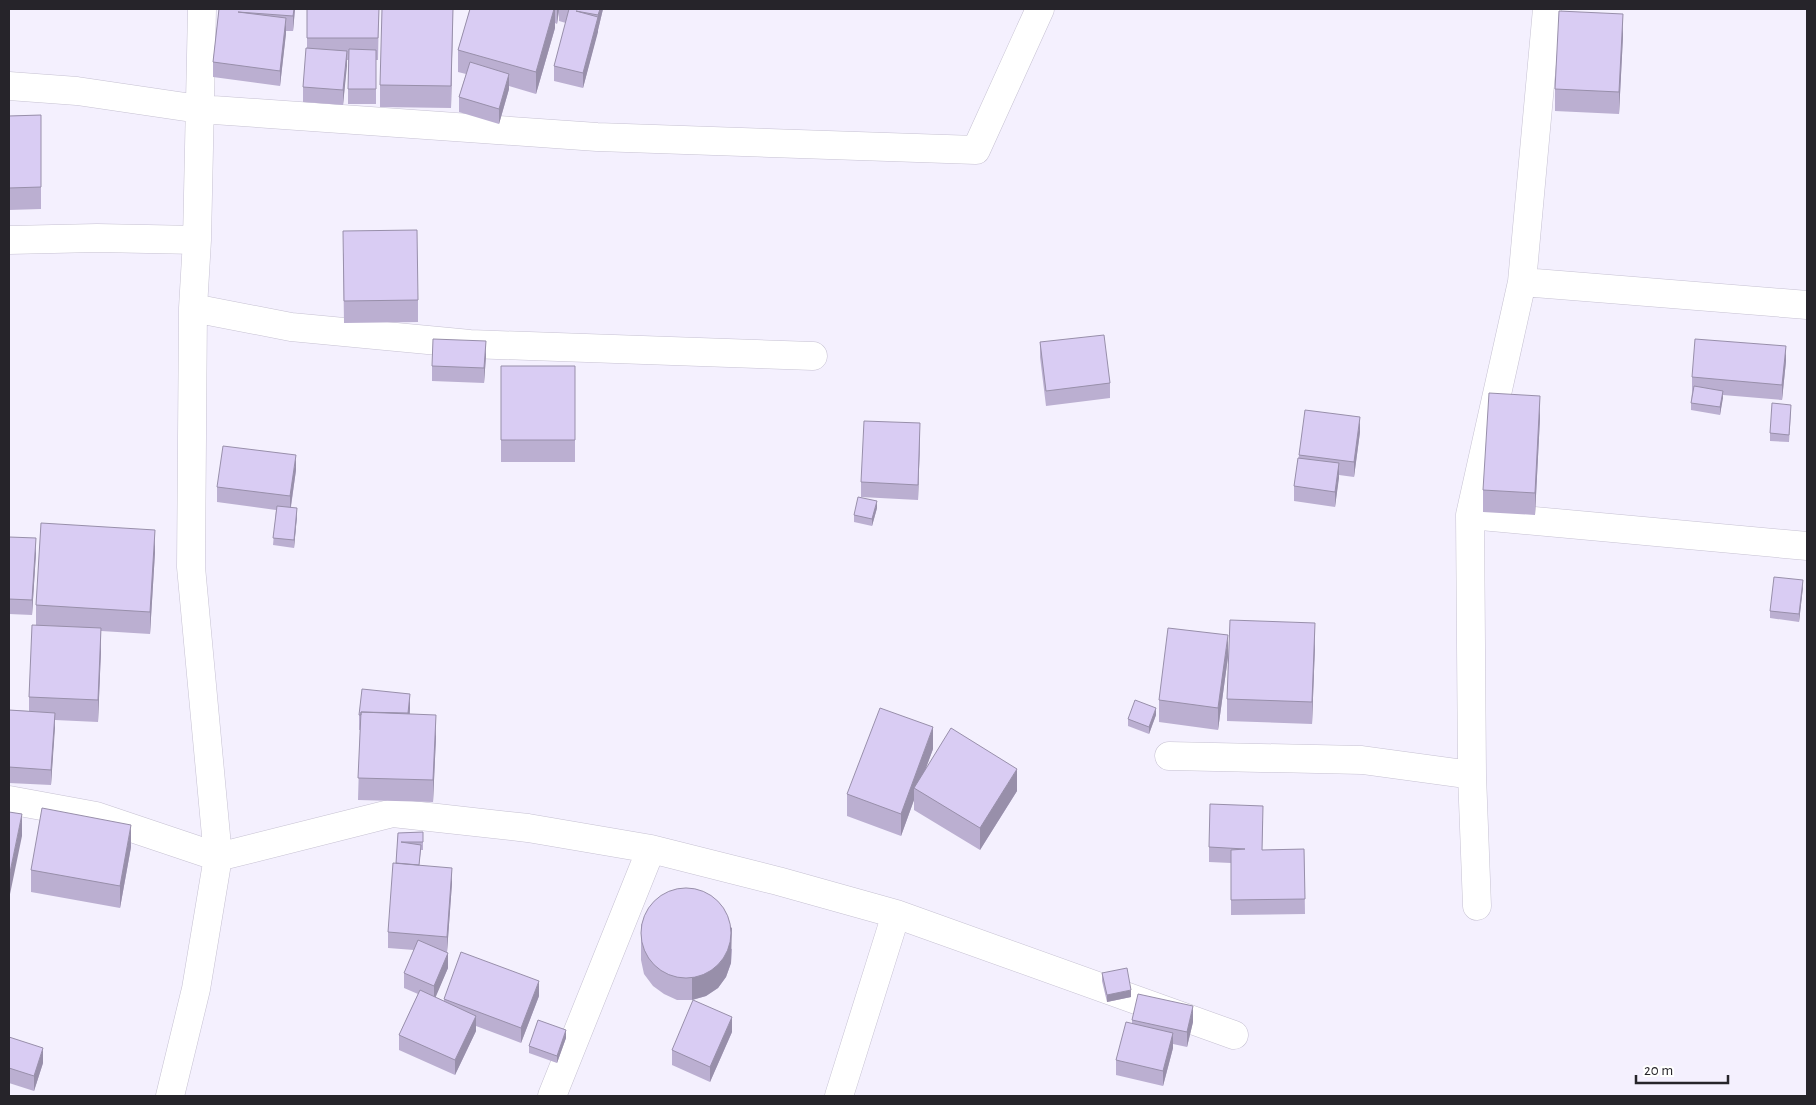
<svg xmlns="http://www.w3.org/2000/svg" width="1816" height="1105" font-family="'Alegreya Sans',sans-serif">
  <rect width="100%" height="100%" fill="#f4f0fe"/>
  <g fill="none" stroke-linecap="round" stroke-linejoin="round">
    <g stroke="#c6c1d2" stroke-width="29">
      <path id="street" d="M9,86l68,5 122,18 398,28 379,13 64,-141
        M9,240l88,-2 100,2
        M1522,282l285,23
        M193,308l98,19 179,17 343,12
        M1470,515l337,31
        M1169,756l193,4 110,15
        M9,800l87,16 122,41 175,-44 135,15 123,21 127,32 118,33 338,121
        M1477,906l-5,-131 -2,-260 52,-233 25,-273
        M170,1096l26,-107 22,-132 -27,-290 2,-259 4,-68 5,-231
        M552,1096l99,-247
        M839,1096l57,-182"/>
    </g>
    <use href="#street" stroke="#fff" stroke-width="28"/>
  </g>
  <path fill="#bbafd1" d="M219,9h76l-2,22h-7l-6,55 -67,-9v-15z
    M307,9h72l-1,51h-2v44h-28v-44h-1l-4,45 -40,-3v-15l4,-39z
    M453,9l-2,99 -71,-1v-22z
    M470,9h133l-5,21 -15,58 -29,-7v-15l12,-43 -7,-2v-9l-2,12 -2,-1v5l-19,66 -27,-8v3l-10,35 -40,-12v-15l7,-23 -8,-2v-22z
    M1623,36l-4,78 -64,-3v-22z
    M41,115v94l-32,1v-94z
    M343,253l75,47v22l-74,1z
    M1040,342l70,41v15l-64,8 -6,-49z
    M486,356l-2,27 -52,-2v-15z
    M1786,361l-4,39 -59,-5 -3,20 -29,-5v-7l1,-11v-15z
    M501,366h74v96h-74z
    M1791,412l-2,30 -19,-1v-8z
    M1540,418l-5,97 -52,-3v-22z
    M1360,432l-6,45 -15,-2 -4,32 -41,-6v-15l5,-31z
    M920,438l-2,62 -57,-3v-15z
    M296,470l-5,37 6,9 -3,32 -21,-3 3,-35 -59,-8v-15z
    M877,508l-5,18 -18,-4v-7z
    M9,537l27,16 -4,62 -23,-1z
    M155,552l-5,82 -49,-3v19l-3,72 -43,-2 -4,65 -42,-2v-73l20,1v-14l7,-72v-20z
    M1803,587l-4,35 -29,-4v-7z
    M1315,645l-3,79 -85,-3v-22z
    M1228,657l-10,73 -59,-8v-22z
    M410,709v5l26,23 -3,65 -75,-2 2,-70h-1v-15z
    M1156,715l-7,19 -21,-8v-7z
    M933,749l-8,21 92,21 -37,59 -66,-40v-10l-13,36 -54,-20v-22z
    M1263,821l-1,29 42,-1 1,65 -74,1v-52l-22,-1v-15z
    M423,832v18h-2l-2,15 33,18 -5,69 1,16 -13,29 9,4v-2l95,-3 -18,47 -45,-17v5l-21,44 -56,-25v-15l19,-41 -14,-6v-15l10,-23 -26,-2v-16l8,-69 2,-30z
    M131,847l-11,61 -89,-16v-22z
    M641,924l91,25 -1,14 -5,14 -8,11 -12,8 -14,4h-15l-13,-6 -11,-8 -9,-12 -3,-14z
    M1102,973l29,24 -24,5 -5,-21z
    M1132,1020l61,2 -6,25 -14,-3v4l-10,38 -47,-11v-15l16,-37z
    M732,1032l-22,50 -38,-17v-15z
    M9,1037l34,26 -9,28 -25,-8z
    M566,1038l-9,25 -28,-10v-7z"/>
  <path fill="#988faa" d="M294,9h1l-2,22v-15z
    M453,9l-2,99v-22z
    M554,9h1v19l-19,66v-22z
    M557,9h2l-2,15z
    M600,9h3l-5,21v-15z
    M1623,14v22l-4,78v-22z
    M598,17v15l-15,56v-15z
    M286,18v16l-6,52v-15z
    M347,51v15l-4,39v-15z
    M509,74v15l-10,35v-15z
    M486,341v15l-2,27v-15z
    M1786,346v15l-4,39v-15z
    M1723,391v7l-3,17v-8z
    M1540,396v22l-5,97v-22z
    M1360,417v15l-6,45v-15z
    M920,423v15l-2,62v-15z
    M296,455v15l-6,42v-16z
    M1339,463v15l-4,29v-15z
    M877,501v7l-5,18v-7z
    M297,508v8l-3,32v-8z
    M155,530v22l-5,82v-22z
    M36,538v15l-4,62v-15z
    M1803,580v7l-4,35v-8z
    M1315,623v22l-3,79v-22z
    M101,628v22l-3,72v-22z
    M1228,635v22l-10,73v-22z
    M410,694v15l-3,26v-15z
    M1156,708v7l-7,19v-7z
    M55,713v15l-4,57v-15z
    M436,715v22l-3,65v-22z
    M933,727v22l-15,41 -4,-2v12l-13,36v-22z
    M1017,769v22l-37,59v-22z
    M22,814v22l-13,63v-22z
    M131,825v22l-11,61v-22z
    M452,868v15l-5,69v-15z
    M732,927l-1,36 -5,14 -8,11 -12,8 -14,4v-22z
    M448,953v15l-14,33v-15z
    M539,981v15l-18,47v-15z
    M1131,990v7l-24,5v-7z
    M1193,1006v16l-6,25v-15z
    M476,1016v15l-21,44v-15z
    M732,1017v15l-22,50v-15z
    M566,1030v8l-9,25v-7z
    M1173,1033v15l-10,38v-15z
    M43,1048v15l-9,28v-15z"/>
  <path fill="#d9ccf3" stroke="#988faa" d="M219,9h75l-1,7 -55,-4 48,6 -6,53 -67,-9z
    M307,9h72l-1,29h-71z
    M382,9h71l-2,77 -71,-1z
    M470,9h84l-18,63 -78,-22z
    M569,9h31l-2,6 -22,-4 22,6 -15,56 -29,-7z
    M1559,11l64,3 -4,78 -64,-3z
    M306,48l41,3 -4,39 -40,-3z
    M349,49l27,1v39h-28z
    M470,62l39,12 -10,35 -40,-12z
    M41,115v72l-32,1v-72z
    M417,230l1,70 -74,1 -1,-70z
    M1104,335l6,48 -64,8 -6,-49z
    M433,339l53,2 -2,27 -52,-2z
    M1695,339l91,7 -4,39 -90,-8z
    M501,366h74v74h-74z
    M1694,386l29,5 -3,16 -29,-4z
    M1489,393l51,3 -5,97 -52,-3z
    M1772,403l19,2 -2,30 -19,-2z
    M1305,410l55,7 -6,45 -55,-7z
    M864,421l56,2 -2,62 -57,-3z
    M223,446l73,9 -6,41 -73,-9z
    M1298,458l41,5 -4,29 -41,-6z
    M858,497l19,4 -5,18 -18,-4z
    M277,506l20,2 -3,32 -21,-2z
    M41,523l114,7 -5,82 -114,-7z
    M9,537l27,1 -4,62 -23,-1z
    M1774,577l29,3 -4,34 -29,-3z
    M1230,620l85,3 -3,79 -85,-3z
    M32,625l69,3 -3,72 -69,-3z
    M1168,628l60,7 -10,73 -59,-8z
    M362,689l48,5 -2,19 -47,-1v3h-2z
    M1135,700l21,8 -7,19 -21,-8z
    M880,708l53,19 -32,87 -54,-20z
    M9,710l46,3 -4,57 -42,-3z
    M361,712l75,3 -3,65 -75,-2z
    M951,728l66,41 -37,59 -66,-40z
    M1210,804l53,2 -1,44 42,-1 1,50 -74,1v-50l14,-1 -36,-2z
    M42,808l89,17 -11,61 -89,-16z
    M9,812l13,2 -13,63z
    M423,832v10h-22l20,3 -2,20 -23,-2 2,-30z
    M393,863l59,5 -5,69 -59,-5z
    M641 933a45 45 0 1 1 90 0a45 45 0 1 1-90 0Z
    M418,940l30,13 -14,33 -30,-13z
    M461,952l78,29 -18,47 -77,-29z
    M1127,968l4,22 -24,5 -5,-22z
    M420,990l56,26 -21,44 -56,-25z
    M1138,994l55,12 -6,26 -55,-12z
    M693,1000l39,17 -22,50 -38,-17z
    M538,1020l28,10 -9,26 -28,-10z
    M1126,1022l47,11 -10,38 -47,-11z
    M9,1037l34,11 -9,28 -25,-8z"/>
  <rect width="1816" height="1105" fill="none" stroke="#26242a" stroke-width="20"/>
  <path d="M1636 1075v8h92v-8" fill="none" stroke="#26242a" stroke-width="2.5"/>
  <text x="1644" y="1075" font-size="15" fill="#26242a" stroke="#ffffff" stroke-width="4" paint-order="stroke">20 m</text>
</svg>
